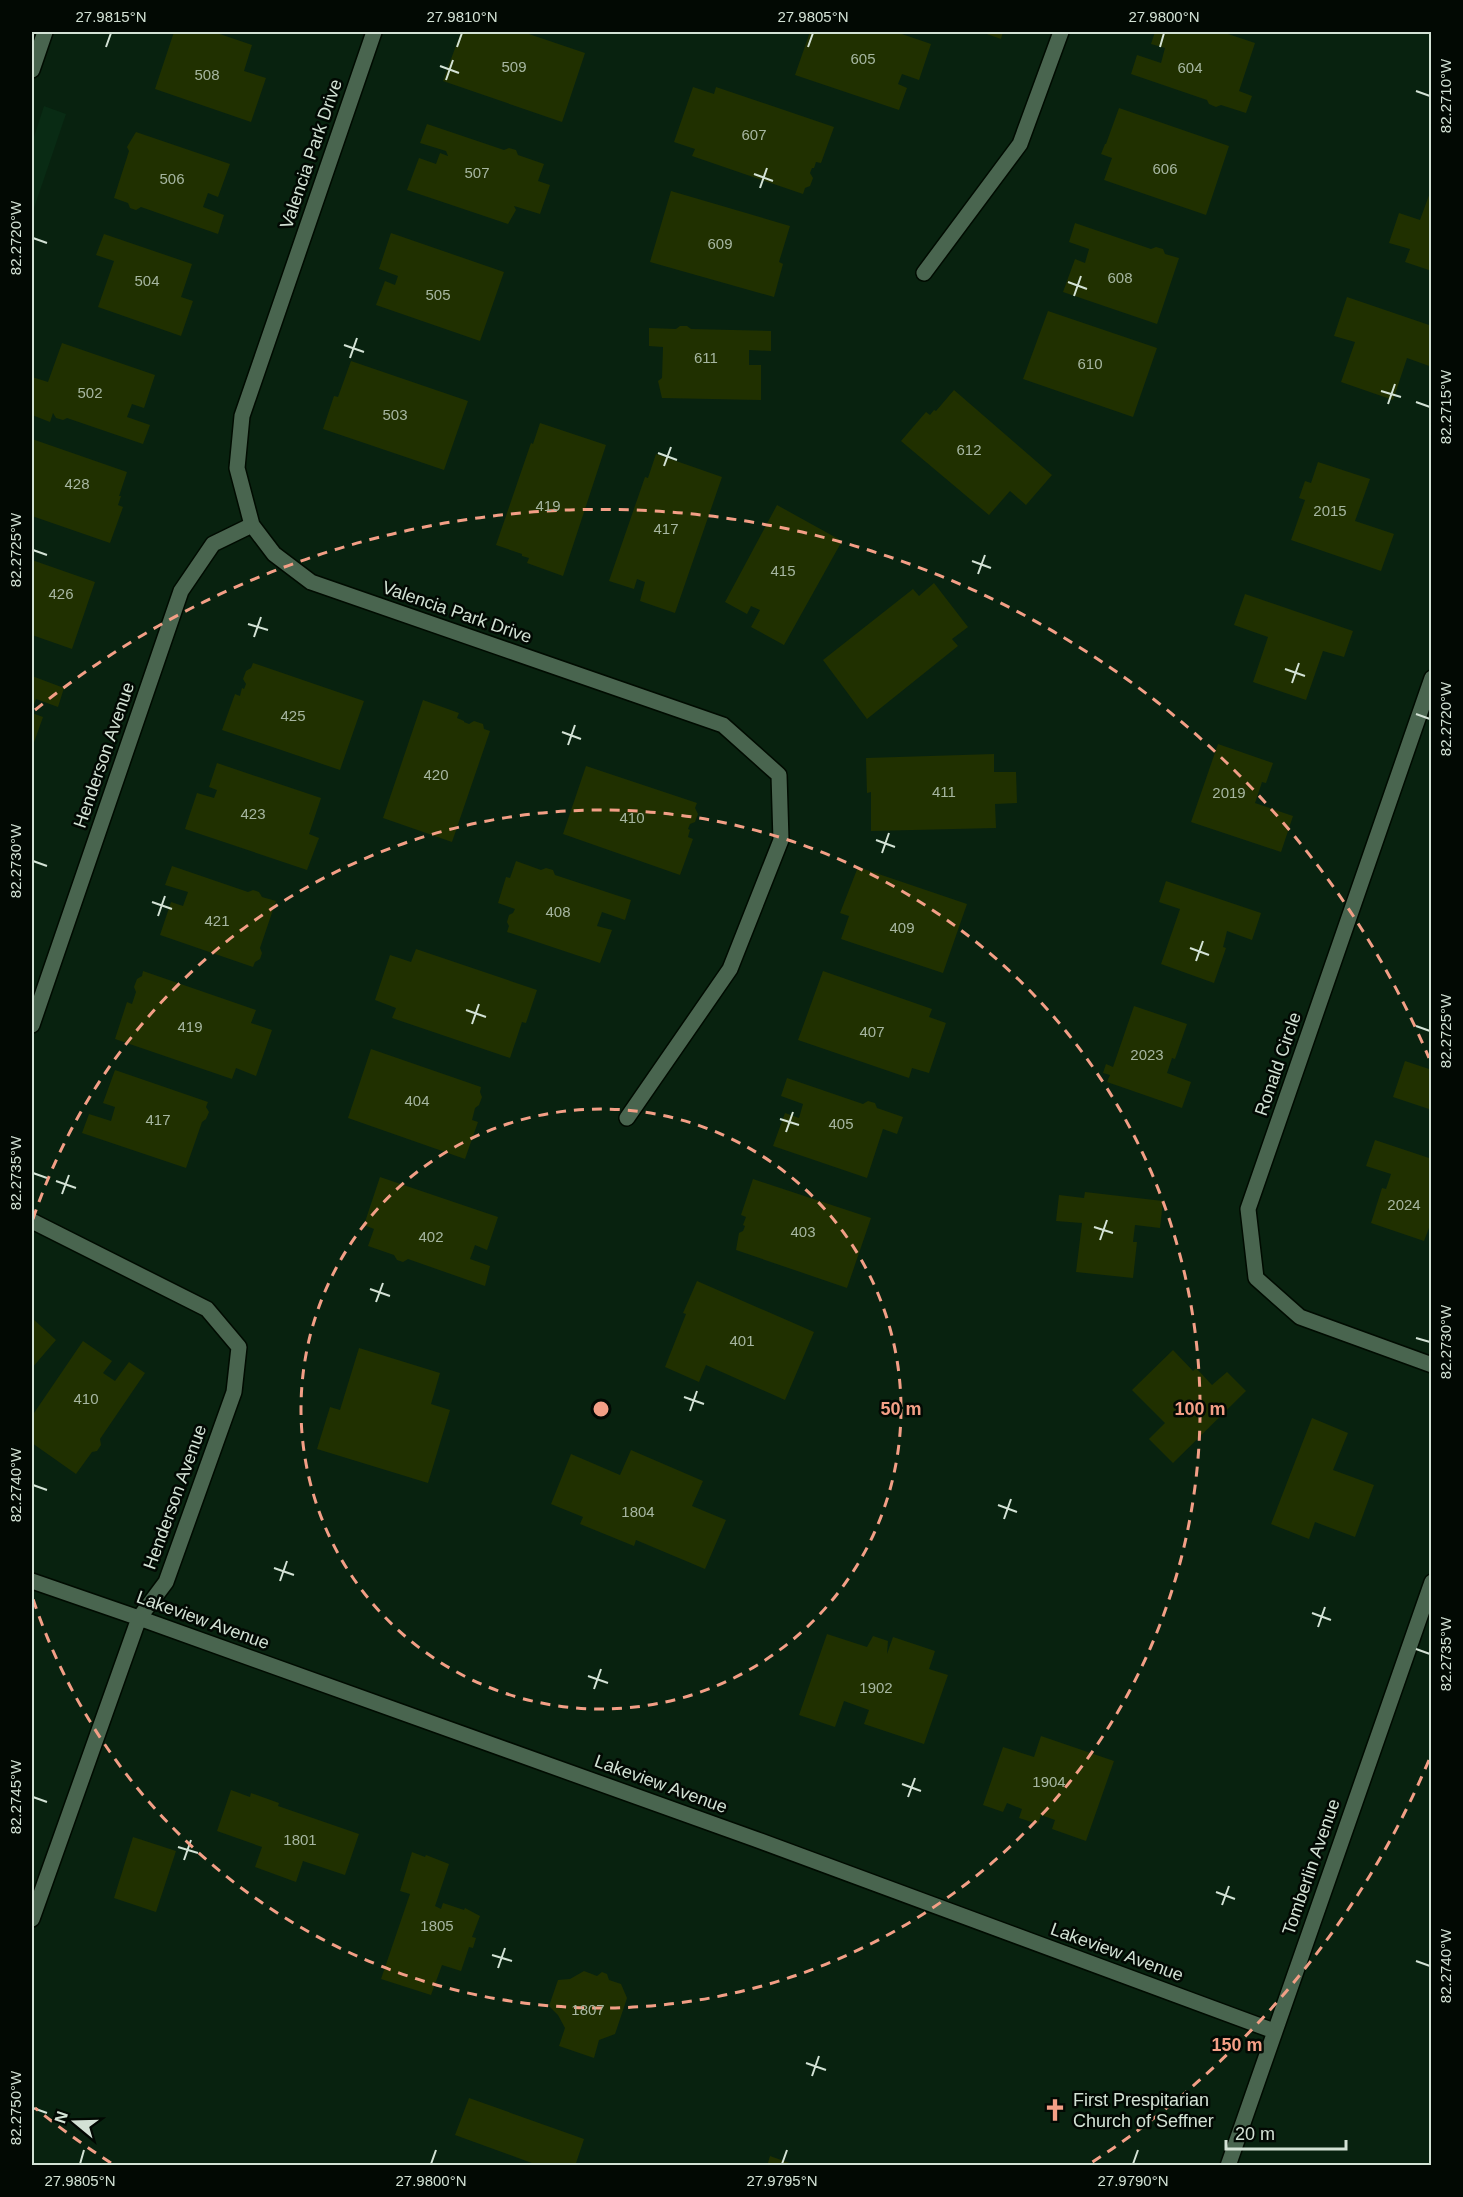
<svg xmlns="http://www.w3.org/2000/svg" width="1463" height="2197" font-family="Arial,sans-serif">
  <rect width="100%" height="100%" fill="#08220f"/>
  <path fill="#092b14" d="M44,106l22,8 -34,100v-71z"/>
  <path fill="#203000" d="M174,32h40l38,13 -8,26 22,7 -15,44 -96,-33z
    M461,32h62l62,21 -23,69 -119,-41z
    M810,32h86l35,12 -12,36 -17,-6 -4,10 9,4 -8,22 -104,-35z
    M981,32h22l-2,7z
    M1155,32h67l33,11 -16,48 13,5 -6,17 -25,-8 -5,2 -7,-3 -2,-4 -76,-26 6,-19 24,8 4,-15 -14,-4z
    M693,87l21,7 2,-7 118,40 -13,36 -5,-1 -2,6h-2l-2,5 3,5 -3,8 -5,2 -2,6 -111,-38 3,-7 -21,-7z
    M1119,108l110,38 -23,69 -102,-35 8,-22 -11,-4 4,-10h1z
    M427,124l77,26 5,-2 7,2 2,5 26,9 -6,17 12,4 -10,29 -26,-8 2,4 -8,14 -101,-34 12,-32 17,6 4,-11 8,3 -2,-5 -26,-8z
    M136,132l94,32 -12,33 -10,-4 -5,14 21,8 -6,19 -77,-27 -5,3 -6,-2 -2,-5 -14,-5 15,-47 -2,-4z
    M1432,187v84l-27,-9 5,-13 -21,-6 10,-30 21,7z
    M671,191l119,35 -11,36 4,2 -9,33 -124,-35z
    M1075,223l76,26 5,-2 7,2 2,5 14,4 -22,66 -94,-32 12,-33 10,4 4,-14 -20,-7z
    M391,233l113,39 -24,69 -104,-36 9,-24 10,4 3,-9 -19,-7z
    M104,234l88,30 -11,33 12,4 -12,35 -83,-29 16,-46 -18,-6z
    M1347,297l85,29v41l-25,-9 -14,42 -52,-18 14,-40 -21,-6z
    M1048,311l109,37 -24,69 -110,-38z
    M680,326h7l4,3 80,2v20l-22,-1v15h12v35l-99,-2 -4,-17 4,-3 1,-31 -14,-1v-18l27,1z
    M62,343l93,32 -11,33 -12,-4 -5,13 23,8 -7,19 -76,-26 -4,2 -7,-2 -3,-5 -3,9 -18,-7v-38l16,5z
    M351,361l117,40 -24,69 -121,-41 11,-33 4,1z
    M954,390l98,85 -26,30 -16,-14 -21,24 -88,-74 25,-29 4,3 4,-5 2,1z
    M540,423l66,22 -43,131 -36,-13 2,-5 -7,-2v-2l-26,-9 35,-102 2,1z
    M32,439l95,33 -8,24h2l-3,9 5,2 -13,36 -78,-27z
    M656,454l66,23 -47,136 -35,-12 5,-19 -8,-3 -3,10 -25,-8 36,-104 3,1z
    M1318,462l52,17 -15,42 39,13 -13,37 -90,-31 14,-40 -6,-2 6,-17 6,2z
    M777,505l65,36 -58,104 -33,-18 9,-17 -9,-4 -4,8 -22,-12z
    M32,560l63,22 -23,67 -40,-14z
    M934,583l34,44 -16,12 6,7 -91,73 -44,-59 90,-71 6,7z
    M1245,594l108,37 -9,26 -21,-6 -17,49 -53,-18 15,-45 -34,-12z
    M253,663l111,38 -24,69 -118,-40 13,-36 5,2 2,-8 2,1 2,-5 -3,-5 3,-8 5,-3z
    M32,676l32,12 -6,19 -22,-8 -4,11z
    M423,700l36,13 -2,5 7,3v1l5,2 5,-3 9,3 1,5 6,2 -38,111 -69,-24z
    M32,713l11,4 -11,31z
    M1218,744l55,19 -7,20 -4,-1 -7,21 38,13 -12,36 -90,-30z
    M994,754v18h22l1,31 -22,1 1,24 -125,3v-39l-4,1 -1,-35z
    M217,763l104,35 -12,36 10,4 -12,32 -122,-41 12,-36 17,5 3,-8 -8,-3z
    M586,766l111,37 -2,5 3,6 -3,8 -5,2 -2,5 2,1 -2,7 5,2 -13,36 -117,-41z
    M516,861l25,9 5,-2 7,2 2,5 76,25 -6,20 -23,-8 -5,14 15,4 -12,33 -93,-31 2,-6 -2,-4 2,-7 4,-2 2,-4 -17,-6 8,-26 4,1z
    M172,866l76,26 5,-2 6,2 3,5 14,4 -16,47 2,5 -2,6 -5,3 -2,5 -93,-32 11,-33 12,4 5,-14 -23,-7z
    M858,867l109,37 -24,69 -102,-34 8,-23 -9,-3z
    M1166,881l95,32 -9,27 -25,-9 -4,16 3,1 -12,35 -53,-19 19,-55 -21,-7z
    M416,949l121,41 -11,33 -4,-1 -12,36 -118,-40 4,-10 -21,-8 15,-45 21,7z
    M143,971l113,39 -5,13 21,7 -16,46 -20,-8 -4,11 -117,-40 12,-37 5,2 4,-12 -2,-5 3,-8 5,-3z
    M823,971l109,38 -3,8 17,6 -17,50 -17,-5 -3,10 -111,-38z
    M1134,1006l53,18 -12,35 -3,-1 -5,15 24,9 -9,26 -75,-26 3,-7 -7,-2 3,-9 7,3z
    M371,1049l110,38 -1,5 2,5 -3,8 -4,3 -3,12 6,2 -13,37 -117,-41z
    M1405,1061l27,9v40l-39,-13z
    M115,1070l93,32 -2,5 3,5 -3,7 -4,3 -16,46 -104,-35 7,-19 22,7 4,-14 -12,-4z
    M787,1078l76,26 5,-3 7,2 2,5 26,9 -6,17 -14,-5 -16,49 -94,-32 12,-33 14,5 4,-14 -22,-8z
    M1375,1140l57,19v61l-8,21 -53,-18 11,-35 4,1 5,-15 -25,-8z
    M380,1177l118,40 -11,33 -12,-5 -5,14 20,7 -5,20 -77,-27 -5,3 -6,-2 -3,-5 -26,-9 6,-17 -10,-4z
    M753,1179l118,39 -24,70 -111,-38 3,-17 4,-2 2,-5 -2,-1 3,-8 -5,-2z
    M1085,1192l78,9 -3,27 -25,-3 -2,17h4l-4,36 -57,-6 6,-49 -26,-2 3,-26 25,3z
    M697,1281l117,51 -29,68 -79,-35 -7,17 -34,-15 21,-53 -3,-1z
    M32,1318l24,22 -24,28z
    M83,1341l29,20 -9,12 12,8 14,-19 16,11 -45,66 1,6 -4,6 -5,1 -16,22 -44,-31v-27z
    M359,1348l81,25 -9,31 19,6 -22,73 -111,-34 13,-42 10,3z
    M1173,1350l20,21 3,-3 16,17 15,-13 19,19 -73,72 -24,-24 16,-16 -33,-33z
    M1312,1418l36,15 -15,37 41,15 -19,52 -40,-15 -6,17 -38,-15z
    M631,1450l72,31 -11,25 34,14 -21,49 -69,-29 -2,6 -54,-22 3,-7 -32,-13 20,-50 49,21z
    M827,1634l40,13 6,-11 15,5 -1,13 6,-17 42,14 -6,18 19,6 -24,69 -60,-20 5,-14 -25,-9 -9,26 -36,-12z
    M1041,1736l73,25 -28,80 -34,-12 3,-9 -14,-5 -3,9 -19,-6 3,-9 -15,-6 -4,9 -20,-7 20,-58 31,10z
    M231,1790l19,7 1,-4 28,10 -1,3 81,28 -14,41 -42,-14 -7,21 -41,-15 7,-20 -45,-16z
    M133,1837l43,14 -20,61 -42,-14z
    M412,1852l13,5 1,-2 23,9 -14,42 6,3 2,-6 21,7 1,-2 15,8 -8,21 4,1 -3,10 -4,-1 -8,24 -19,-6 -11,30 -50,-16 29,-85 -10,-3z
    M584,1971l13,5 5,-4 5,2 2,6 12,4 6,14 -12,36 -16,6 -5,18 -35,-12 6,-18 -7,-13 -9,-9 9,-26 12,-1z
    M469,2098l115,41 -9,27h-35l-85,-31z
    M770,2156l25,9v1h-28z"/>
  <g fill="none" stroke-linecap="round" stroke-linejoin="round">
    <g stroke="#000b00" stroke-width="18">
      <path id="street" d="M374,32l-132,384 -5,52 15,57 22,29 37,28 412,143 56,50 2,65 -51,129 -103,149
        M32,70l13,-38
        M924,273l96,-129 41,-112
        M1432,678l-184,531 8,69 44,39 132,48
        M32,1025l149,-434 32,-47 39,-19
        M32,1221l175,88 32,38 -5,45 -68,190 -27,36 -107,301
        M32,1581l107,37 616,221 519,192
        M1228,2166l204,-584"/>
    </g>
    <use href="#street" stroke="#49654f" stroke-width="15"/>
  </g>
  <path fill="none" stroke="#d3e2d5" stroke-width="2" d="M106,47l5,-14M457,47l5,-14M808,47l5,-14M1160,47l4,-14M440,66l19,7M446,80l7,-20M1416,91l14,5M754,174l19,7M760,188l7,-20M33,238l14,5M1068,282l19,7M1074,296l7,-20M344,345l20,7M350,358l7,-20M1381,391l20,6M1416,402l14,5M1388,404l7,-20M658,453l19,7M664,466l7,-19M33,550l14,5M972,561l19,7M978,574l7,-19M248,624l20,6M254,637l7,-20M1285,669l20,7M1292,683l7,-20M1416,714l14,5M562,732l19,7M568,745l7,-20M876,840l19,7M882,853l7,-20M33,861l14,5M152,902l20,7M158,916l7,-20M1190,948l19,7M1196,961l7,-20M466,1010l20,7M472,1024l7,-20M1416,1026l14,5M780,1119l19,6M786,1132l7,-20M33,1173l14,5M56,1181l20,7M62,1194l7,-19M1094,1227l19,6M1100,1240l7,-20M370,1289l20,7M376,1302l7,-19M1416,1338l14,4M684,1397l20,7M690,1411l7,-20M33,1485l14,5M998,1505l19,7M1004,1519l7,-20M274,1568l20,7M280,1581l7,-20M1312,1613l19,7M1318,1627l7,-20M1416,1649l14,5M588,1676l20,7M594,1689l7,-20M902,1784l19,7M33,1797l14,5M908,1797l7,-19M178,1847l20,6M184,1860l7,-20M1216,1892l19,7M1222,1905l7,-19M492,1955l20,6M1416,1961l14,5M498,1968l7,-20M806,2063l20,7M812,2076l7,-20M33,2108l14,5M80,2164l4,-14M431,2164l5,-14M782,2164l5,-14M1133,2164l5,-14"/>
  <g fill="none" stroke="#f39f86" stroke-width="3" stroke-dasharray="10 8">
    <circle cx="601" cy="1409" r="300"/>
    <path d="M33 1219A599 599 0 1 1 33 1599"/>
    <path d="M1429 1760A899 899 0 0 1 1091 2163M111 2163A899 899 0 0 1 35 2108M35 710A899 899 0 0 1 1429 1058"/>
  </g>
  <defs>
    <g id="church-bare" transform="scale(1.8)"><path d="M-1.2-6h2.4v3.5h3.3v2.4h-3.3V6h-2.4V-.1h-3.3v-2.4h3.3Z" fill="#f39f86" stroke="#020903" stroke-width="2.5" paint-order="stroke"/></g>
  </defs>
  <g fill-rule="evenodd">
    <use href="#church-bare" x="1055" y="2110"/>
  </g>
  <g text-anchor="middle" stroke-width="5" stroke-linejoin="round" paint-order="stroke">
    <g font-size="15" fill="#a6b6a0">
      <text x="863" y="64">605</text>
      <text x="514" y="72">509</text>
      <text x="1190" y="73">604</text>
      <text x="207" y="80">508</text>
      <text x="754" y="140">607</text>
      <text x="1165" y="174">606</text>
      <text x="477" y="178">507</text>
      <text x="172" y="184">506</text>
      <text x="720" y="249">609</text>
      <text x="1120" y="283">608</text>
      <text x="147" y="286">504</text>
      <text x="438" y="300">505</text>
      <text x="706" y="363">611</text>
      <text x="1090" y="369">610</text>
      <text x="90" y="398">502</text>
      <text x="395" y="420">503</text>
      <text x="969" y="455">612</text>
      <text x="77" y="489">428</text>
      <text x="548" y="511">419</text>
      <text x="1330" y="516">2015</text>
      <text x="666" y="534">417</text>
      <text x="783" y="576">415</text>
      <text x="61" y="599">426</text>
      <text x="293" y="721">425</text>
      <text x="436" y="780">420</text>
      <text x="944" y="797">411</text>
      <text x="1229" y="798">2019</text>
      <text x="253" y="819">423</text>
      <text x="632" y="823">410</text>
      <text x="558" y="917">408</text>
      <text x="217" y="926">421</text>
      <text x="902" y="933">409</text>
      <text x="190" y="1032">419</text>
      <text x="872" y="1037">407</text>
      <text x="1147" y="1060">2023</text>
      <text x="417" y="1106">404</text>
      <text x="158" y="1125">417</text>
      <text x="841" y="1129">405</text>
      <text x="1404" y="1210">2024</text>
      <text x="803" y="1237">403</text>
      <text x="431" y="1242">402</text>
      <text x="742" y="1346">401</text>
      <text x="86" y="1404">410</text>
      <text x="638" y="1517">1804</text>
      <text x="876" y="1693">1902</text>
      <text x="1049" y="1787">1904</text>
      <text x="300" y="1845">1801</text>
      <text x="437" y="1931">1805</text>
      <text x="588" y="2015">1807</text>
    </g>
    <g font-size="18" fill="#d3e2d5" stroke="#020903">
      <text transform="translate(311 154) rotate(-71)" y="6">Valencia Park Drive</text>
      <text transform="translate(457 612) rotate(19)" y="6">Valencia Park Drive</text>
      <text transform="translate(104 755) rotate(-71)" y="6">Henderson Avenue</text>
      <text transform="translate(1278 1064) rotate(-71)" y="6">Ronald Circle</text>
      <text transform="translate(175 1497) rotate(-70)" y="6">Henderson Avenue</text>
      <text transform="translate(203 1620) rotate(20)" y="6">Lakeview Avenue</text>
      <text transform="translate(661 1784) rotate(20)" y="6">Lakeview Avenue</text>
      <text transform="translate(1311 1867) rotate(-71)" y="6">Tomberlin Avenue</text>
      <text transform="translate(1117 1952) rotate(20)" y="6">Lakeview Avenue</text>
    </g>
    <g font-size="18" fill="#d3e2d5" stroke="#020903" text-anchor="start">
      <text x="1073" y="2106">First Prespitarian<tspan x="1073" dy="21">Church of Seffner</tspan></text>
    </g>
  </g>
  <circle cx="601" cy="1409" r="9" fill="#f39f86" stroke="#020903" stroke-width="3"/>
  <g font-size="18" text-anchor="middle" font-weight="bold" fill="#f39f86" stroke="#020903" stroke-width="5" stroke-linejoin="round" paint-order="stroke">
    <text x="901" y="1415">50 m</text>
    <text x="1200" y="1415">100 m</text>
    <text x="1237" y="2051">150 m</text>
  </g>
  <rect width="1463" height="2197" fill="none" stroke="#020903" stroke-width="66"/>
  <g transform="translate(75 2122) rotate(289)" stroke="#020903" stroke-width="4.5" paint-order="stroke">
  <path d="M0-4.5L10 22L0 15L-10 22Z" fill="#d3e2d5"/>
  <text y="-9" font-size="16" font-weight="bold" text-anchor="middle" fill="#d3e2d5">N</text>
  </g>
  <path d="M1226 2140v9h120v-9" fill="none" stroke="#d3e2d5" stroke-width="3"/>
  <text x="1235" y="2140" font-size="18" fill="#d3e2d5" stroke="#020903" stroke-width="4.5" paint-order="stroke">20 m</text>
  <rect x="33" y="33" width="1397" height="2131" fill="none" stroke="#d3e2d5" stroke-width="2"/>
  <g font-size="15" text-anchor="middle" fill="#d3e2d5">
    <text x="111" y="22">27.9815°N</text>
    <text x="462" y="22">27.9810°N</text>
    <text x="813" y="22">27.9805°N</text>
    <text x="1164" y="22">27.9800°N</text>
    <text transform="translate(1446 96) rotate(-90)" y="5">82.2710°W</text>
    <text transform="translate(16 238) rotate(-90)" y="5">82.2720°W</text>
    <text transform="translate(1446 407) rotate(-90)" y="5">82.2715°W</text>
    <text transform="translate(16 550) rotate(-90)" y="5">82.2725°W</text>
    <text transform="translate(1446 719) rotate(-90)" y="5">82.2720°W</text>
    <text transform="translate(16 861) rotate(-90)" y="5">82.2730°W</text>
    <text transform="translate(1446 1031) rotate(-90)" y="5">82.2725°W</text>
    <text transform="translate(16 1173) rotate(-90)" y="5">82.2735°W</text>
    <text transform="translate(1446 1342) rotate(-90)" y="5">82.2730°W</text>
    <text transform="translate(16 1485) rotate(-90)" y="5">82.2740°W</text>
    <text transform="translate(1446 1654) rotate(-90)" y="5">82.2735°W</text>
    <text transform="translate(16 1797) rotate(-90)" y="5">82.2745°W</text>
    <text transform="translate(1446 1966) rotate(-90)" y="5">82.2740°W</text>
    <text transform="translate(16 2108) rotate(-90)" y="5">82.2750°W</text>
    <text x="80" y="2186">27.9805°N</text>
    <text x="431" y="2186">27.9800°N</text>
    <text x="782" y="2186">27.9795°N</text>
    <text x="1133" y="2186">27.9790°N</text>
  </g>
</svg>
